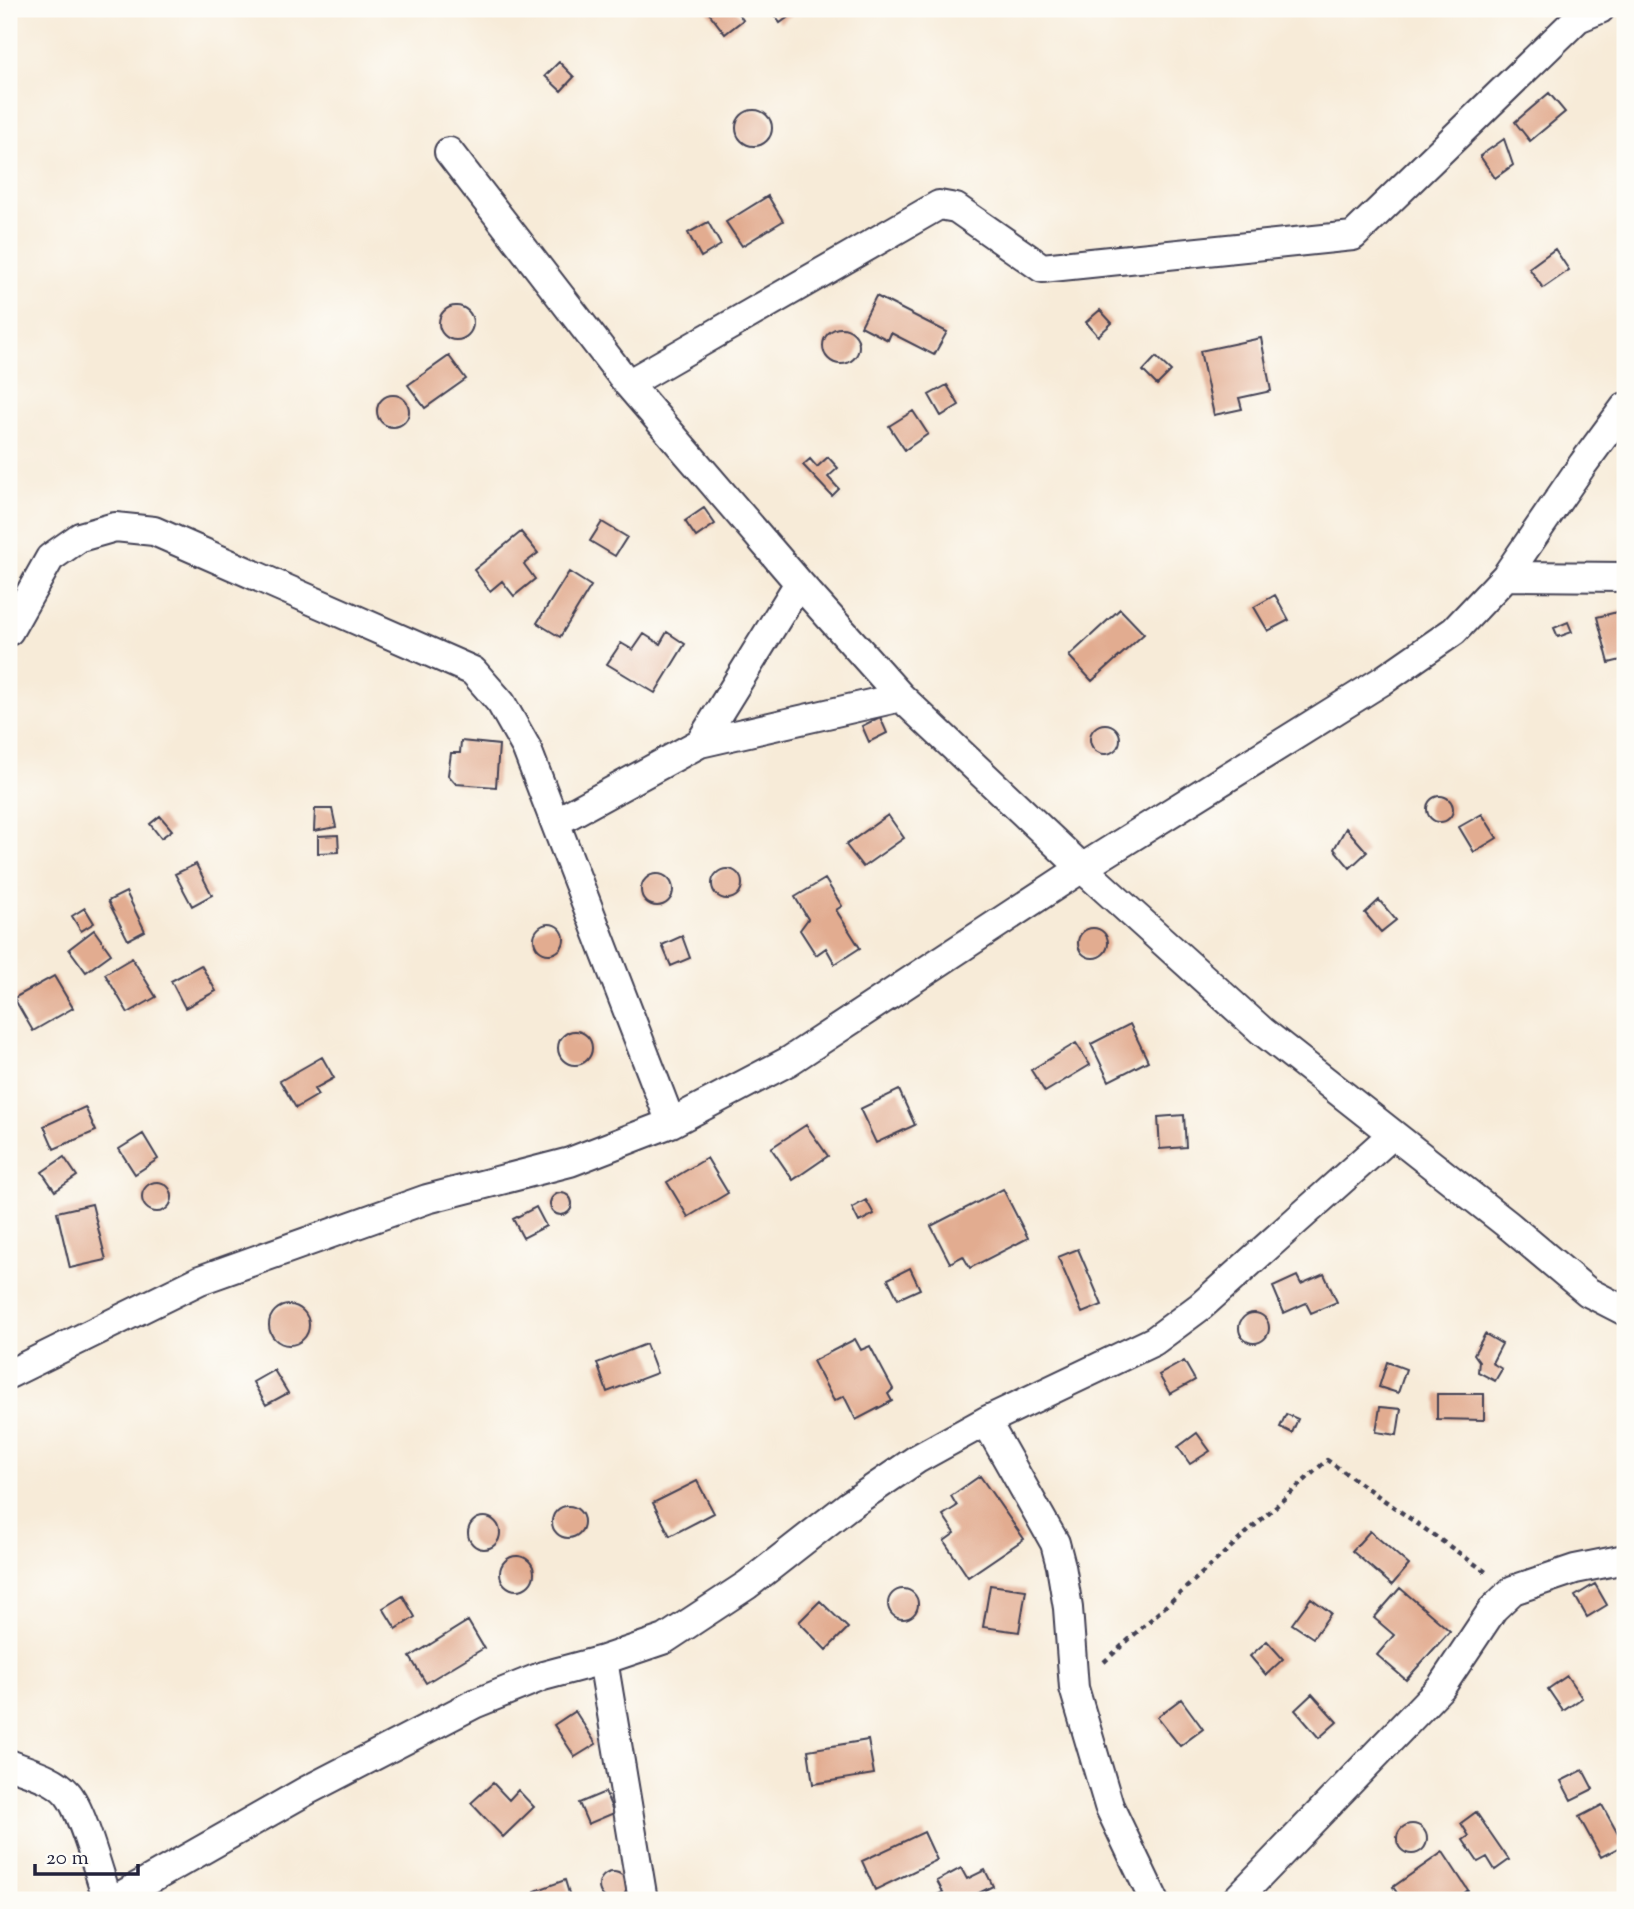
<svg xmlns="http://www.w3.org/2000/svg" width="1634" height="1909" font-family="'Sorts Mill Goudy',serif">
  <rect width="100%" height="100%" fill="#fdfcf7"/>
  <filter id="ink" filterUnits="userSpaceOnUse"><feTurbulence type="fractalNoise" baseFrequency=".0143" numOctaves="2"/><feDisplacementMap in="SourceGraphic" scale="14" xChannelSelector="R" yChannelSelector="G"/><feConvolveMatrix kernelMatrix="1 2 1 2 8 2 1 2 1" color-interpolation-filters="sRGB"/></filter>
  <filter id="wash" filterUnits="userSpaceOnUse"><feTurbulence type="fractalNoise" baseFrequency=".00686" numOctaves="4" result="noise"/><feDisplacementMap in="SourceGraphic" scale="28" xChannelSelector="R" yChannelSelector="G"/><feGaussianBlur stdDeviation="1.57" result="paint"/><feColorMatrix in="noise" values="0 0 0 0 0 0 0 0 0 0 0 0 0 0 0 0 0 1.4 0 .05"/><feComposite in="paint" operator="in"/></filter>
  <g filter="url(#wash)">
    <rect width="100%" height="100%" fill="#f7ebd8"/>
    <g id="blocks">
      <path fill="#e2ac90" d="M706,9h29l8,11 -18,14z
        M770,9h21l3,4 -14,10z
        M559,62l15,15 -13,14 -16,-15z
        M1549,93l16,19 -35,29 -15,-19z
        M736 128a18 18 0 1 1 36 0a18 18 0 1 1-36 0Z
        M1504,139l9,26 -18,13 -15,-22z
        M768,196l15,25 -41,25 -16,-24z
        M708,222l13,23 -20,12 -13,-24z
        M1555,249l14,21 -26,18 -14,-20z
        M876,296l71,36 -13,23 -43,-22 -3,7 -27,-14z
        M439 323a17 17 0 1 1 34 0a17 17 0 1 1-34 0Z
        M1100,310l12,13 -14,13 -12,-14z
        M823 346a18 18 0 1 1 36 0a18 18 0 1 1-36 0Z
        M1261,338l10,53 -32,7 3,11 -28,6 -14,-64z
        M449,356l17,23 -41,29 -17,-23z
        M1156,357l15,14 -14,14 -14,-14z
        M947,385l12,20 -18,11 -12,-21z
        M377 411a16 16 0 1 1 32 0a16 16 0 1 1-32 0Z
        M913,411l15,23 -23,16 -16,-24z
        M828,457l10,11 -10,9 11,12 -7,7 -29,-31 7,-6 7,8z
        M704,508l11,16 -19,13 -11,-16z
        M602,522l25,15 -12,19 -25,-15z
        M521,532l17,21 -14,11 11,15 -21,17 -12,-15 -12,10 -16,-21z
        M569,572l22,14 -31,51 -23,-14z
        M1275,595l14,25 -21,11 -14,-24z
        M1120,609l24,25 -52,47 -23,-25z
        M1625,610v49l-16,4 -12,-46z
        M1568,622l4,10 -14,5 -4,-9z
        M667,632l18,12 -30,49 -48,-29 14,-21 12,7 11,-16 16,10z
        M880,717l7,16 -18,9 -7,-16z
        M1090 739a15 15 0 1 1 30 0a15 15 0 1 1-30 0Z
        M461,741l38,4 -3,42 -40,-3 -8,-9 3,-22h9z
        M1427 809a13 13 0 1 1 26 0a13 13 0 1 1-26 0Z
        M315,809h17l4,18 -22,4z
        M1482,814l15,24 -23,14 -15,-25z
        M888,815l16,23 -41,29 -17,-22z
        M160,816l12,14 -11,8 -11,-14z
        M1346,828l21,24 -17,16 -16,-19z
        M338,835l1,17 -21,1v-17z
        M196,864l16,31 -20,11 -17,-32z
        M712 884a15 15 0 1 1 30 0a15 15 0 1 1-30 0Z
        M641 890a16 16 0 1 1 32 0a16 16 0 1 1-32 0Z
        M825,879l17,27 -6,4 24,38 -25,16 -9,-16 -10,7 -16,-25 8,-11 -13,-22z
        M126,892l19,39 -17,9 -20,-39z
        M1379,900l17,20 -15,12 -16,-19z
        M85,908l9,15 -13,8 -9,-15z
        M534 939a15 15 0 1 1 30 0a15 15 0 1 1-30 0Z
        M1078 943a15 15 0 1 1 30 0a15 15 0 1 1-30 0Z
        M94,930l17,24 -25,18 -17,-23z
        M682,936l8,22 -19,8 -9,-21z
        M132,958l24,39 -28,16 -23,-39z
        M201,965l15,26 -31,17 -14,-27z
        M54,976l19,32 -40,23 -19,-33z
        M1130,1024l18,37 -39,20 -18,-37z
        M558 1048a17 17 0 1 1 34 0a17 17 0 1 1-34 0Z
        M1076,1043l14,22 -45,27 -14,-22z
        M322,1057l12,21 -20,11 4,6 -22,13 -16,-27z
        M899,1090l16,35 -39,18 -16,-34z
        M85,1107l11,24 -42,18 -10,-23z
        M1184,1115l2,32 -26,2 -2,-32z
        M806,1125l22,31 -35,24 -22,-32z
        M143,1134l15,25 -23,15 -16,-25z
        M64,1157l13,19 -22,15 -13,-19z
        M707,1158l21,35 -40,24 -21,-35z
        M142 1197a15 15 0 1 1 30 0a15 15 0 1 1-30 0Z
        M1003,1189l25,49 -58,30 -7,-12 -13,7 -19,-37z
        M550 1204a11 11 0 1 1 22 0a11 11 0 1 1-22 0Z
        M866,1200l8,14 -15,8 -7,-14z
        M92,1204l14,56 -36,8 -13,-56z
        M536,1207l10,19 -23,12 -10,-19z
        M1078,1249l24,56 -20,8 -24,-56z
        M910,1268l10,21 -22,10 -10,-20z
        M1324,1274l13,28 -26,11 -5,-10 -22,10 -11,-26 24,-11 4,8z
        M269 1325a20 20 0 1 1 40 0a20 20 0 1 1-40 0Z
        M1239 1328a15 15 0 1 1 30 0a15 15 0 1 1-30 0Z
        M1485,1334l17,10 -10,19 10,6 -7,12 -17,-9 1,-11 -5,-7z
        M855,1339l6,11 9,-4 23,43 -5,5 4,7 -36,19 -12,-24 -10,5 -21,-40z
        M646,1344l11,29 -50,19 -10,-29z
        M1184,1361l11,19 -25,14 -11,-19z
        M1387,1362l19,7 -8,24 -19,-6z
        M274,1370l14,23 -22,12 -13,-23z
        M1437,1394h47v26l-47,-1z
        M1380,1407l21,2 -4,26 -21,-3z
        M1286,1414l12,5 -6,14 -12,-6z
        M1197,1433l13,18 -20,13 -12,-17z
        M980,1476l44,63 -56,38 -24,-36 11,-8 -12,-18 14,-9 -6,-10z
        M697,1481l17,32 -44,23 -17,-33z
        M552 1522a16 16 0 1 1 32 0a16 16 0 1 1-32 0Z
        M468 1533a16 16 0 1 1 32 0a16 16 0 1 1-32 0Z
        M1370,1531l39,34 -17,20 -40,-34z
        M500 1573a17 17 0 1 1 34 0a17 17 0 1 1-34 0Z
        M1595,1584l12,21 -20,12 -12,-21z
        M990,1585l36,5 -7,42 -36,-5z
        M1400,1588l50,43 -44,49 -29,-25 17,-20 -20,-17z
        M888 1604a15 15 0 1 1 30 0a15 15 0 1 1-30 0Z
        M403,1596l12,21 -19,12 -13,-21z
        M1311,1598l20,15 -18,25 -21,-14z
        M820,1601l28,27 -22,22 -27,-28z
        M468,1621l16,27 -58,35 -16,-26z
        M1267,1641l16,18 -17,16 -16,-19z
        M1567,1676l15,22 -19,13 -15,-22z
        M1312,1694l25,28 -18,16 -24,-28z
        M1181,1699l22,30 -23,17 -23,-29z
        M575,1711l21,33 -21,13 -21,-32z
        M868,1740l6,34 -61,10 -5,-34z
        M1583,1770l10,19 -22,11 -10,-19z
        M493,1783l16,17 9,-10 16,17 -31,30 -32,-34z
        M605,1792l9,21 -26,11 -9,-21z
        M1602,1805l22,40 -23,12 -22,-40z
        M1476,1812l33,48 -14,10 -8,-13 -9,5 -15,-22 6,-4 -8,-13z
        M1397 1839a15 15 0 1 1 30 0a15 15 0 1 1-30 0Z
        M924,1832l13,28 -62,30 -13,-29z
        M1443,1852l25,38 -13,10h-53l-9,-13z
        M961,1868l6,11 18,-9 8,16 -22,11 2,3h-46l16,-8 -6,-11z
        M599 1886a14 14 0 1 1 28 0a14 14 0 1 1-28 0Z
        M565,1880l6,20h-33l-3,-9z"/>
    </g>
  </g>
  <g filter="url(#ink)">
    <use href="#blocks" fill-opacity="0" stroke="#424053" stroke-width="2"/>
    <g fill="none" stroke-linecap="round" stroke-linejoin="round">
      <g stroke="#424053" stroke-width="32">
        <path id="minor" d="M449,152l179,232 171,199 102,114 181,171 300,-187 72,-50 52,-55 77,-112 42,-57
          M628,384l311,-179 17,3 86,60 311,-32 225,-218 22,-9
          M1506,576l119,1
          M799,583l-99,160 201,-46
          M9,631l41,-73 30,-21 35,-10 39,4 319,140 28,32 25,44 145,376
          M556,822l144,-79
          M9,1374l191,-94 227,-81 143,-37 101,-39 118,-62 293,-193 180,163 245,193 81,68 37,19
          M986,1421l69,122 6,23 7,42 6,80 35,118 45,94
          M603,1660l62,-21 82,-54 101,-79 69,-47 69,-38 168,-80 47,-35 191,-171
          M9,1764c19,8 44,13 58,29 16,18 32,82 41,107
          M114,1900l192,-109 168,-87 69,-28 60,-16 40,240
          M1236,1900l205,-213 52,-78 20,-19 62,-21 50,-10"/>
      </g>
      <path stroke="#424053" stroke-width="4.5" stroke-dasharray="5 5" stroke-linecap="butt" d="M1104,1662l223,-202 159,112"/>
      <use href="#minor" stroke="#fff" stroke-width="28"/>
    </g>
  </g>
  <rect width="1634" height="1909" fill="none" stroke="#fdfcf7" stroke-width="35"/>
  <path d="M35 1864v10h103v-10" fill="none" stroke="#22223b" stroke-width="3.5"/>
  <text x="46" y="1864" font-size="21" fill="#22223b" stroke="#fdfcf7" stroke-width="5" paint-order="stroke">20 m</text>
</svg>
